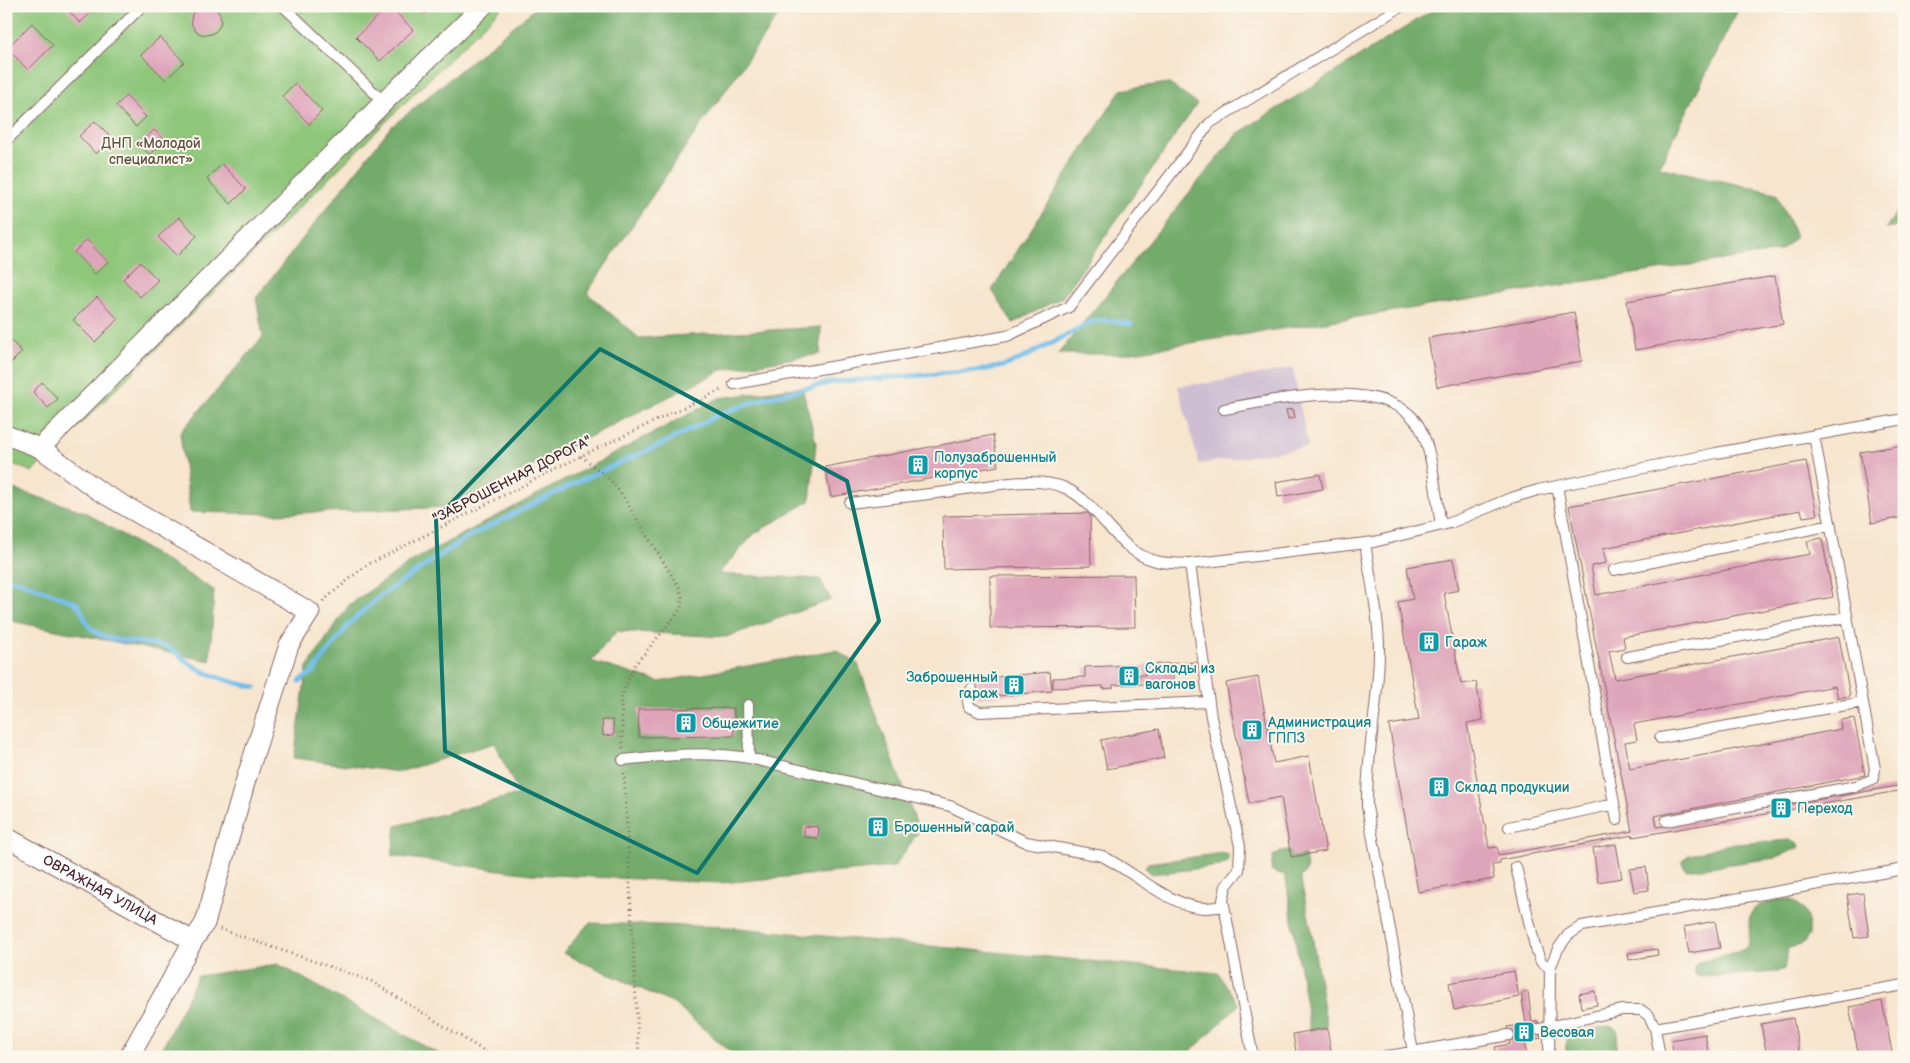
<svg xmlns="http://www.w3.org/2000/svg" width="1910" height="1063" font-family="'Balsamiq Sans',sans-serif">
  <rect width="100%" height="100%" fill="#fbf7ec"/>
  <filter id="ink" filterUnits="userSpaceOnUse"><feTurbulence type="fractalNoise" baseFrequency=".02" numOctaves="2"/><feDisplacementMap in="SourceGraphic" scale="10" xChannelSelector="R" yChannelSelector="G"/><feConvolveMatrix kernelMatrix="1 2 1 2 8 2 1 2 1" color-interpolation-filters="sRGB"/></filter>
  <filter id="wash" filterUnits="userSpaceOnUse"><feTurbulence type="fractalNoise" baseFrequency=".0096" numOctaves="4" result="noise"/><feDisplacementMap in="SourceGraphic" scale="20" xChannelSelector="R" yChannelSelector="G"/><feGaussianBlur stdDeviation="1.12" result="paint"/><feColorMatrix in="noise" values="0 0 0 0 0 0 0 0 0 0 0 0 0 0 0 0 0 1.4 0 .05"/><feComposite in="paint" operator="in"/></filter>
  <g filter="url(#wash)">
    <rect width="100%" height="100%" fill="#f7e5ce"/>
    <path fill="#cdbed2" d="M1293,368l15,79 -109,17 -21,-78 30,-3z"/>
    <path fill="#8ec67a" stroke="#6c7252" d="M6,6h497l-471,466 -26,-11z"/>
    <path fill="#72ab6a" stroke="#5e654a" d="M538,6h327l-87,10 -103,146 -88,131 52,45 182,-11 -1,27 -98,16 -272,137 -175,7 -85,-2 -10,-79 83,-96 -7,-39 134,-170z
      M1439,6h301l-81,161 117,26 20,44 -16,14 -660,103h-62l179,-220z
      M1168,83l29,21 -134,193 -50,26 -21,-33 129,-200z
      M1904,201v25l-18,2z
      M802,387l14,56 -6,58 -56,33 -36,40 102,5 11,21 -105,37 -109,-6 -26,30 68,21 177,-32 22,14 61,167 -25,36 -173,16 -190,-9 -139,-18 4,-30 123,-32 -25,-51 -95,29 -105,-14 13,-91 42,-62 65,-45 305,-162z
      M6,487l77,24 131,79 -4,71 -204,-41z
      M1789,840l9,2 2,5 -25,11 -88,12 -4,-4v-5l4,-5 37,-11z
      M1281,851h9l2,6 13,-2 2,16 -6,6v4l10,47 16,100 -17,3 -24,-151 -2,-6 -8,-1 -5,-3 2,-14z
      M1224,853l4,2v7l-8,4 -69,8 -5,-4 -1,-4 3,-3z
      M1787,899c17,4 23,20 22,36l-6,8 -15,6 -4,20 -7,3 -77,5 -5,-2 -1,-8 3,-4 45,-13 6,-4c5,-17 -7,-34 15,-42 8,-3 15,-5 24,-5z
      M589,923l139,4 490,46 21,32 -54,52h-448l-63,-53 -111,-51z
      M278,964l166,93h-286l40,-81z
      M1607,1026l6,1 5,4 -3,26h-47c-2,-5 -3,-11 -1,-16 4,-9 31,-13 40,-15z"/>
    <g fill="none" stroke-linecap="round" stroke-linejoin="round">
      <path stroke="#6fbce9" stroke-width="5" d="M6,580l13,1 57,22c8,8 8,21 18,28 21,15 52,8 75,17 8,3 14,12 21,16 21,13 41,18 65,23
        M300,681l13,-9 36,-48 31,-28 86,-58 113,-57 83,-37 58,-30 44,-16 69,-16 143,-11 28,-5 17,-7 72,-38 10,-1 28,4"/>
    </g>
    <g id="blocks">
      <path fill="#dea4ba" d="M191 20a15 15 0 1 1 30 0a15 15 0 1 1-30 0Z
        M64,6h34l-18,17z
        M388,6h2l23,24 -33,31 -24,-24z
        M417,6h17l-9,8z
        M32,23l21,22 -25,25 -21,-22z
        M160,37l24,25 -18,18 -25,-25z
        M295,83l27,28 -13,13 -27,-28z
        M126,96l20,21 -10,10 -20,-21z
        M95,121l17,17 -16,16 -17,-18z
        M154,130l11,10 -15,15 -11,-11z
        M222,164l24,25 -15,15 -24,-25z
        M179,217l18,19 -20,20 -19,-19z
        M87,240l21,22 -13,12 -21,-22z
        M140,262l18,18 -18,17 -17,-18z
        M1775,276l8,48 -148,26 -8,-49z
        M97,297l21,22 -23,23 -22,-22z
        M1574,312l8,49 -145,26 -9,-49z
        M9,338l13,14 -11,11 -5,-5v-17z
        M42,382l16,17 -10,9 -15,-16z
        M1293,409l2,9 -7,1 -2,-9z
        M993,435l5,31 -167,31 -6,-30z
        M1904,445v72l-32,6 -12,-71z
        M1806,461l11,54 -14,2 -2,-7 -198,38 3,15 -15,3 5,29 214,-41 -3,-13 15,-3 11,59 -210,40 2,11 -16,3 6,28 224,-42 11,59 -12,2 -3,-12 -201,38 3,16 -12,2 5,27 211,-40 -1,-9 14,-2 11,57 -210,41 2,11 247,-42v5l-271,47v-2l-133,25v4l-8,1 2,14 -76,13 -29,-167 30,-5 -21,-118 15,-3 -6,-32 46,-8 6,31 -15,3 17,91 15,-2 7,38 -16,3 22,125 8,-1 2,8 133,-24 -63,-325z
        M1320,474l3,15 -45,8 -2,-15z
        M1090,513l1,53 -147,3 -1,-53z
        M1134,575l1,52 -145,1v-52z
        M1196,662v9l-23,1v11l-60,2v3l-10,1v-3l-50,2v-10l32,-1v-10l51,-2 1,10h8l-1,-10z
        M1050,672l2,19 -75,7 -1,-19z
        M1258,677l16,86 35,-7 17,95 -35,6 -10,-60 -32,6 -23,-120z
        M734,708v28l-95,1 -1,-28z
        M602,720h11l1,15 -11,1z
        M1159,729l5,29 -57,11 -6,-29z
        M871,820h12l1,14h-12z
        M804,826l15,1 -1,11 -14,-1z
        M1616,844l6,34 -24,4 -5,-34z
        M1646,867l3,23 -15,2 -4,-23z
        M1863,893l6,43 -15,2 -7,-43z
        M1715,921l5,27 -31,5 -5,-26z
        M1657,949l1,6 -29,5 -1,-7z
        M1514,971l5,26 -65,13 -5,-27z
        M1595,991l2,14 -16,3 -2,-14z
        M1528,992l4,31 6,-2 3,17 -17,3 3,16h-30l-2,-10 15,-3 -3,-17 19,-3 -5,-31z
        M1882,1001l11,56h-34l-10,-50z
        M1793,1018l7,39h-33l-6,-33z
        M1327,1028l5,29h-35l-4,-23z
        M1705,1034l4,23h-35l-3,-17z"/>
    </g>
  </g>
  <g filter="url(#ink)">
    <use href="#blocks" fill-opacity="0" stroke="#876464" stroke-width="1"/>
    <g fill="none" stroke-linecap="round" stroke-linejoin="round">
      <g stroke="#876464" stroke-width="12">
        <path id="service" d="M283,6l101,96
          M6,141l136,-135
          M734,384l273,-48 62,-29 141,-184 192,-117
          M1224,409c49,-9 164,-35 195,17 14,24 17,71 22,99
          M1557,486l60,334
          M850,503c29,-4 58,-6 87,-10 34,-3 97,-20 128,-5 37,17 50,63 91,73 10,3 23,2 34,3l21,153 29,129 -1,24 -13,16 -3,14 30,157
          M1365,543c5,35 14,71 14,107 0,53 -13,104 -12,157l47,250
          M1190,564l184,-22 76,-19 61,-25 27,-8 178,-37 188,-34
          M1614,570l217,-45
          M1627,657l220,-40
          M972,689l-5,7 2,11 11,5 228,-10
          M748,705l1,53
          M1660,738l203,-36
          M623,760c43,-5 84,-9 126,-2l201,48 76,36 76,14c29,14 69,51 102,52 6,0 13,-1 19,-2
          M1666,821l190,-35 17,-7 2,-10 -61,-334
          M1509,827l105,-23
          M1516,867l19,79 6,16 9,6
          M1655,1028l249,-43
          M1539,1029l83,-19h19l8,6 6,12 5,29
          M1383,1057l126,-22
          M1549,1057l1,-89 8,-19 10,-14 14,-9 322,-57"/>
      </g>
      <g stroke="#876464" stroke-width="21">
        <g id="minor">
          <path d="M6,435l34,13 59,43 211,121 -21,33 -42,131 -42,147 -12,18 -64,116"/>
          <path d="M40,448l344,-346 99,-96"/>
          <path id="s1" d="M6,837l187,104"/>
        </g>
      </g>
      <path stroke="#876464" stroke-width="3" stroke-dasharray="1 4" stroke-linecap="butt" d="M581,456l30,24 13,18 55,89 3,10 -1,12 -47,57 -13,32 2,51
        M323,601l42,-35 216,-110 142,-67
        M624,773l15,284
        M220,929l151,52 123,76"/>
      <use href="#service" stroke="#fff" stroke-width="10"/>
      <use href="#minor" stroke="#fff" stroke-width="19"/>
    </g>
  </g>
  <path fill="none" stroke="#0f766e" stroke-width="4" stroke-linejoin="round" d="M600,349l247,132 32,140 -182,252 -252,-122 -9,-232z"/>
  <defs>
    <g id="building-square" transform="scale(1.125)"><rect x="-9" y="-9" width="18" height="18" rx="4" fill="#0f9aa8" stroke="#fbf7ec"/><path d="M-4-6H4V6H1V3H-1V6H-4ZM-2.5-4.3h1.7v1.8h-1.7ZM.8-4.3h1.7v1.8H.8ZM-2.5-1h1.7V.8h-1.7ZM.8-1h1.7V.8H.8Z" fill="#fff"/></g>
  </defs>
  <g fill-rule="evenodd">
    <use href="#building-square" x="918" y="465"/>
    <use href="#building-square" x="1429" y="642"/>
    <use href="#building-square" x="1129" y="676"/>
    <use href="#building-square" x="1014" y="685"/>
    <use href="#building-square" x="686" y="723"/>
    <use href="#building-square" x="1252" y="730"/>
    <use href="#building-square" x="1439" y="787"/>
    <use href="#building-square" x="1781" y="808"/>
    <use href="#building-square" x="878" y="827"/>
    <use href="#building-square" x="1524" y="1032"/>
  </g>
  <g text-anchor="middle" stroke-width="4" stroke-linejoin="round" paint-order="stroke">
    <g font-size="14" fill="#5e5143" stroke="#fbf7ec">
      <text x="151" y="148">ДНП «Молодой<tspan x="151" dy="16">специалист»</tspan></text>
    </g>
    <g font-size="14" fill="#0d838f" stroke="#fbf7ec" text-anchor="start">
      <text x="934" y="462">Полузаброшенный<tspan x="934" dy="16">корпус</tspan></text>
      <text x="1445" y="647">Гараж</text>
      <text x="1145" y="673">Склады из<tspan x="1145" dy="16">вагонов</tspan></text>
      <text x="998" y="682" text-anchor="end">Заброшенный<tspan x="998" dy="16">гараж</tspan></text>
      <text x="1268" y="727">Администрация<tspan x="1268" dy="16">ГППЗ</tspan></text>
      <text x="702" y="728">Общежитие</text>
      <text x="1455" y="792">Склад продукции</text>
      <text x="1797" y="813">Переход</text>
      <text x="894" y="832">Брошенный сарай</text>
      <text x="1540" y="1037">Весовая</text>
    </g>
    <g font-size="14" fill="#4a1f2b" stroke="#fbf7ec">
      <text transform="translate(512 479) rotate(-27)" y="5">"ЗАБРОШЕННАЯ ДОРОГА"</text>
      <text dy="5" stroke="none"><textPath href="#s1" startOffset="108">ОВРАЖНАЯ УЛИЦА</textPath></text>
    </g>
  </g>
  <rect width="1910" height="1063" fill="none" stroke="#fbf7ec" stroke-width="25"/>
</svg>
